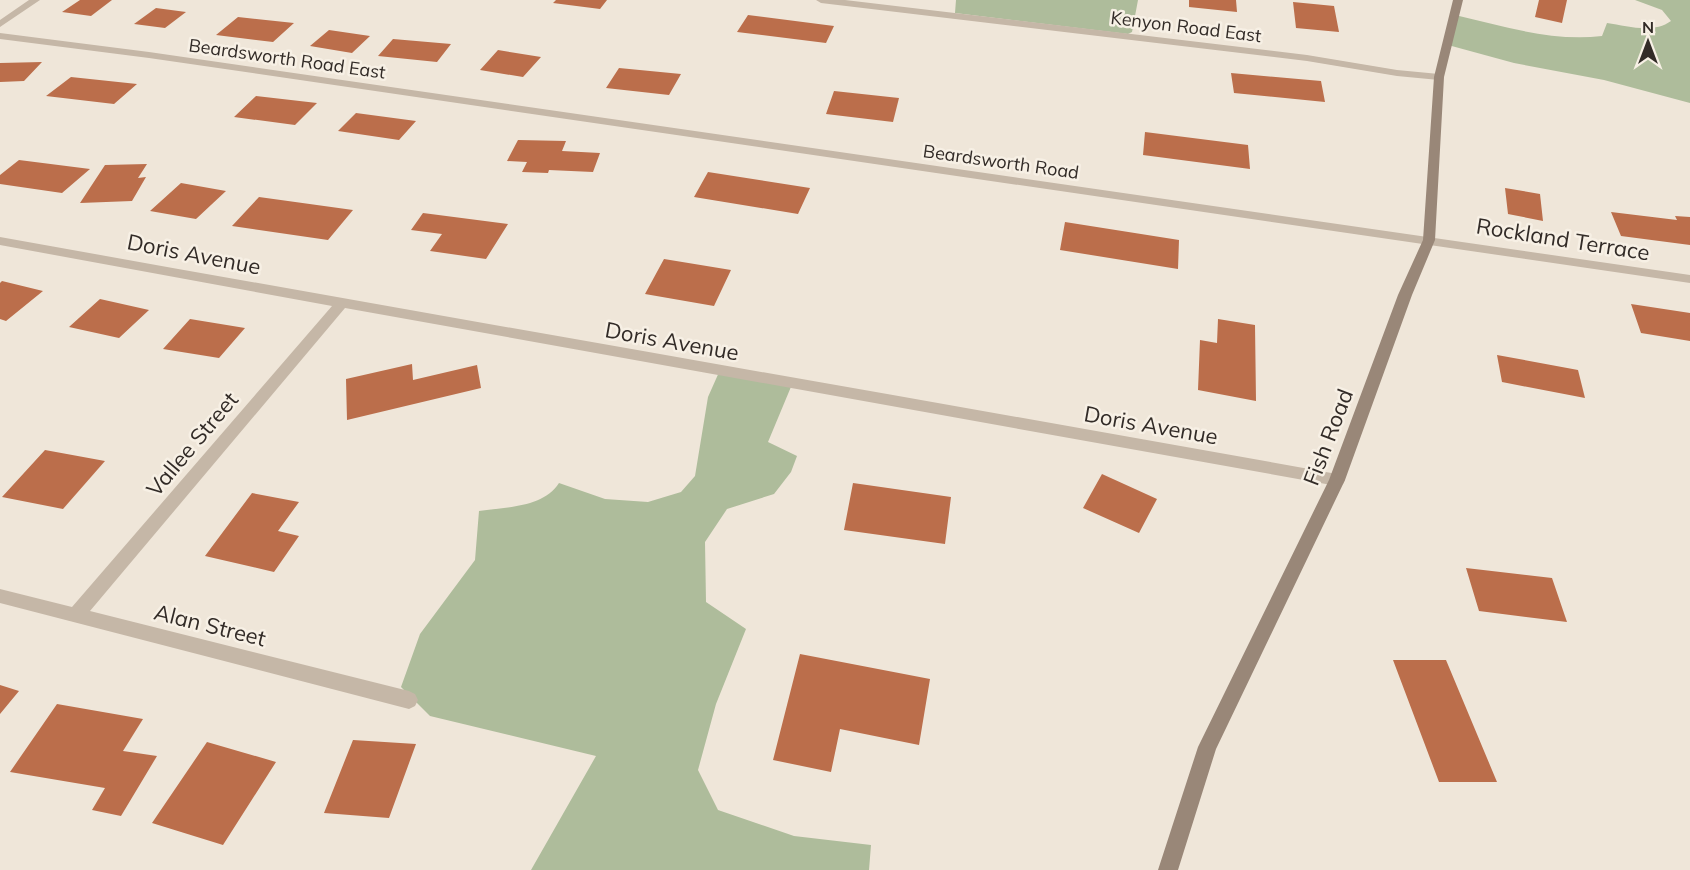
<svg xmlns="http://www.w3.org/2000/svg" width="1690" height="870" font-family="Mulish,sans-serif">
  <rect width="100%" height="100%" fill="#efe6d9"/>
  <path fill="#aebc9b" d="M956,0h182l-6,32 -4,2 -173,-21z
    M1635,0h55v103l-86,-23 -90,-17 -66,-18 7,-30c48,11 97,27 147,21l5,-13c21,3 46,11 64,-2l-9,-11z
    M720,370l73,12 -25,60 29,14 -6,16 -17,22 -47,15 -22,33 1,60 40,27 -30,75 -18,66 20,40 76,26 77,9 -2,25h-338l65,-114 -166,-40 -29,-29 19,-53 55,-74 4,-49c26,-4 64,-3 80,-28l46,16 43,3 33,-10 14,-16 13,-79z"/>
  <path fill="#bb6e4b" d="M80,0h32l-21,16 -29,-4z
    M556,0h51l-7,9 -47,-6z
    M1189,0h47l1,12 -48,-5z
    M1539,0h28l-5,23 -27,-6z
    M1293,2l41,4 5,26 -43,-4z
    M156,8l30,4 -21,16 -31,-4z
    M748,15l86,11 -8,17 -89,-11z
    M238,17l56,6 -21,19 -57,-7z
    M329,30l41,6 -18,17 -42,-7z
    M393,39l58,5 -14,18 -59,-6z
    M498,50l43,7 -18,20 -43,-7z
    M42,62l-18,19 -24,1v-19z
    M619,68l62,6 -12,21 -63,-7z
    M1231,73l90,8 4,21 -91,-9z
    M71,77l66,7 -23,20 -68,-8z
    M834,91l65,7 -6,24 -67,-8z
    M256,96l61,7 -22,22 -61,-8z
    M356,113l60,8 -17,19 -61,-9z
    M1145,132l103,13 2,24 -107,-14z
    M518,140l48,1 -4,10 38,2 -7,19 -44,-2 -1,3 -26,-1 5,-10 -20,-1z
    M19,160l71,9 -28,24 -62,-9v-9z
    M147,164l-9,14 8,-1 -14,24 -52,2 25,-38z
    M708,172l102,16 -12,26 -104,-17z
    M181,183l45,8 -30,28 -46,-8z
    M1505,188l35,6 3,27 -35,-7z
    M259,197l94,13 -25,30 -96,-14z
    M1611,212l66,8 -2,-4 15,1v28l-69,-9z
    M423,213l85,11 -22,35 -56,-8 12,-17 -31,-4z
    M1065,222l114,18 -1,29 -118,-19z
    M664,259l67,11 -17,36 -69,-12z
    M2,281l41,10 -37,30 -6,-2v-36z
    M100,299l49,11 -30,28 -50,-11z
    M1631,304l59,9v28l-49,-8z
    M190,319l55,9 -26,30 -56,-9z
    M1218,319l37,6 1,76 -58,-11 2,-50 17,3z
    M1497,355l81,15 7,28 -83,-16z
    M412,364l1,16 64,-15 4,23 -134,32 -1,-41z
    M45,450l60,11 -42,48 -61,-12z
    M1102,474l55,25 -18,34 -56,-25z
    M853,483l98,14 -6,47 -101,-14z
    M252,493l47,9 -21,29 21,5 -25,36 -69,-16z
    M1466,568l86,10 15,44 -88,-11z
    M800,654l130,25 -11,66 -79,-16 -9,43 -58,-12z
    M1393,660h53l51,122h-58z
    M0,685l19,6 -19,23z
    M57,704l86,15 -20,32 34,5 -36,60 -29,-6 13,-22 -95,-16z
    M353,740l63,4 -27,74 -65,-5z
    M207,742l69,20 -53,83 -71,-22z"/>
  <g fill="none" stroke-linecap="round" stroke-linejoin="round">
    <path fill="#c5b7a7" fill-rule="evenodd" d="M29,0h11l-40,27v-7z
      M816,0h29l462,55 90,15 42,4 5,3 -5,3 -42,-4 -90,-15 -486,-58z
      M0,33l149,19 1541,223v8l-1541,-225 -149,-19z
      M0,237c445,80 891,157 1337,237l6,2 2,4 -2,4 -6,2 -992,-178 -255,303 319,80 6,3 3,6 -3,6 -6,3 -409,-106v-14l72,18 260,-301 -332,-61z"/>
    <path fill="#998778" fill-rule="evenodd" d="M1453,0h10l-19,77 -9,163 -23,55 -67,185 -129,269 -38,121h-20l40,-123 131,-267 69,-185 25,-55 11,-163z"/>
  </g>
  <g text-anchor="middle" stroke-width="5" stroke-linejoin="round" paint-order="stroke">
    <g font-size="18" fill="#322b27" stroke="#f7f0e5">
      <text transform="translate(1186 27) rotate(7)" y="6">Kenyon Road East</text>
      <text transform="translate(287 59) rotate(8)" y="6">Beardsworth Road East</text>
      <text transform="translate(1001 162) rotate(8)" y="6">Beardsworth Road</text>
    </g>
    <g font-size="22" fill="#322b27" stroke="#f7f0e5">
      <text transform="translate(1563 239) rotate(9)" y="8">Rockland Terrace</text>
      <text transform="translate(194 254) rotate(11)" y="8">Doris Avenue</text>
      <text transform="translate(672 341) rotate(10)" y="8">Doris Avenue</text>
      <text transform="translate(1151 425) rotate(10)" y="8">Doris Avenue</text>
      <text transform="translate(1328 437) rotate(-69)" y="8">Fish Road</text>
      <text transform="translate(192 444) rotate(-50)" y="8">Vallee Street</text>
      <text transform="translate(210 625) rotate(14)" y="8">Alan Street</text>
    </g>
  </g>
  <g transform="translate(1648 42)" stroke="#f7f0e5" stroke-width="4.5" paint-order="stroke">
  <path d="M0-4.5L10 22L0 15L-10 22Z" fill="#322b27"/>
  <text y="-9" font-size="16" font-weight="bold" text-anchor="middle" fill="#322b27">N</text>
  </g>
</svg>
